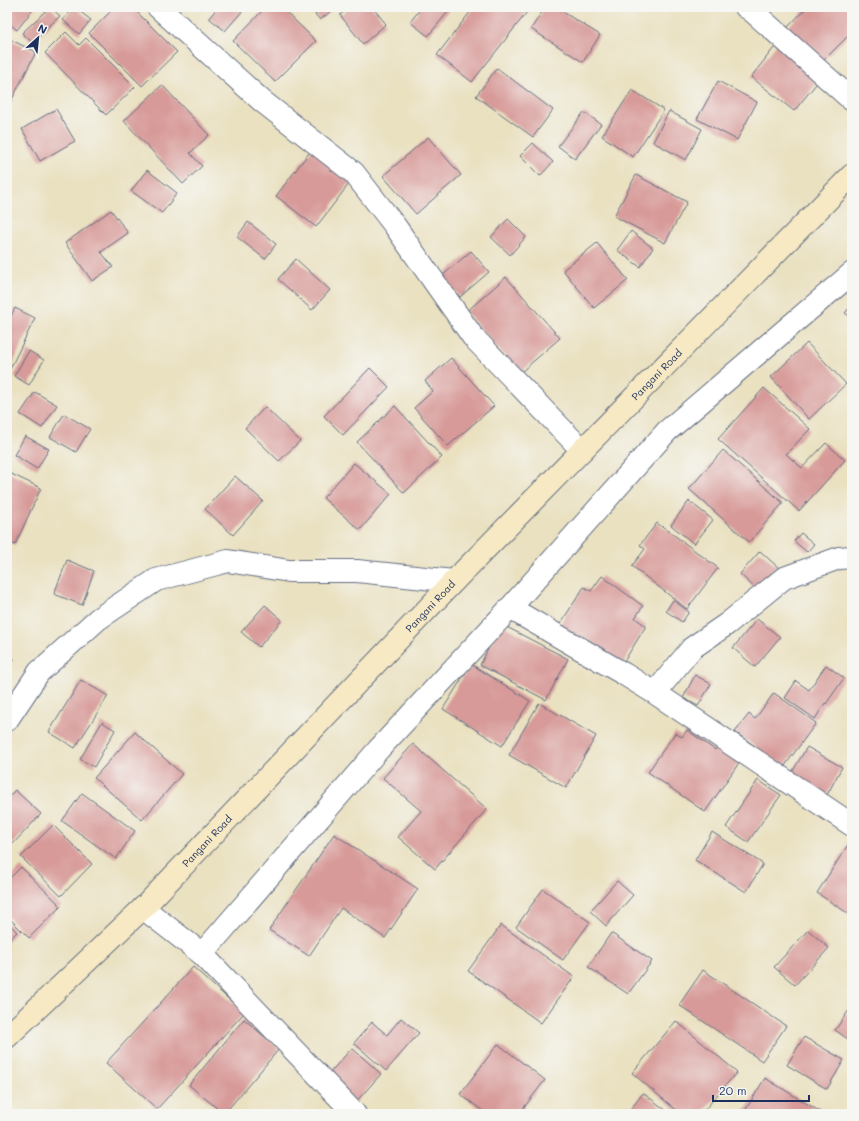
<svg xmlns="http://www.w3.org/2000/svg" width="859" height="1121" font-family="Mali,sans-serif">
  <rect width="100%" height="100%" fill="#f6f6f2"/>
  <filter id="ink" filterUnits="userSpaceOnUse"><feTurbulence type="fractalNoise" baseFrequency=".025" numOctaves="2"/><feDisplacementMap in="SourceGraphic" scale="8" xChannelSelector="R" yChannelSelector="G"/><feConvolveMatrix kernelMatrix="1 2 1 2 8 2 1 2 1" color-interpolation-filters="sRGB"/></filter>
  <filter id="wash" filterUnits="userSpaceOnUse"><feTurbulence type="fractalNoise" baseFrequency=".012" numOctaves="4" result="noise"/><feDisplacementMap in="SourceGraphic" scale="16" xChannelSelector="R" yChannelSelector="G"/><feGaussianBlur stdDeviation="0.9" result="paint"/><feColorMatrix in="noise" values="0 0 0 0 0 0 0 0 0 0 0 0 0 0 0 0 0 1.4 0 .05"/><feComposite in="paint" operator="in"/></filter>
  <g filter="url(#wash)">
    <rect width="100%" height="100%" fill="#eae1c1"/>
    <g id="blocks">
      <path fill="#d79a98" d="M7,7h28l-18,23 -10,-8z
        M50,7l10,9 -28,26 -10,-9z
        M74,7l17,13 -12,14 -16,-14z
        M115,7h17l45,45 -35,34 -53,-53z
        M218,7h28l-21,24 -16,-13z
        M266,7h15l35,34 -41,41 -42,-41z
        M309,7h27l-16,13z
        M350,7h22l14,17 -23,20 -23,-29z
        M422,7h30l-24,29 -18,-14z
        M474,7h57l-59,75 -35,-27z
        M545,7h10l45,28 -17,27 -52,-33z
        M807,7h45v25l-30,30 -35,-34z
        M66,32l13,13 7,-7 49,49 -29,28 -61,-62z
        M7,38l29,14 -29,57z
        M777,44l44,34 -27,33 -43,-34z
        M497,68l56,42 -20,27 -57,-41z
        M718,81l39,21 -20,38 -40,-21z
        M162,85l47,50 -19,18 12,13 -19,18 -59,-63z
        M632,90l32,20 -31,47 -31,-21z
        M56,109l19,32 -35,20 -18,-32z
        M669,111l33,18 -16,31 -33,-18z
        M584,112l17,12 -26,35 -17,-13z
        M428,137l33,38 -45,39 -33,-38z
        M533,143l20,19 -13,14 -20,-20z
        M312,149l40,31 -36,47 -40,-31z
        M147,170l30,23 -15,20 -31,-22z
        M636,175l51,27 -22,41 -51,-27z
        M111,210l17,23 -27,19 12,15 -21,14 -27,-38z
        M508,219l18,18 -16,18 -19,-18z
        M248,222l28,22 -11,15 -28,-22z
        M631,231l22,17 -13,19 -23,-17z
        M597,243l31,37 -34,28 -31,-38z
        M471,251l18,21 -29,25 -18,-21z
        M296,259l34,31 -18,20 -34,-31z
        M506,277l54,61 -40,35 -54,-61z
        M852,305v13l-7,-5z
        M15,308l20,10 -25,51 -3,-2v-43z
        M807,343l39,41 -37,35 -38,-42z
        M29,351l15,9 -15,25 -15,-9z
        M451,358l43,48 -46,40 -34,-38 19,-17 -8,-10z
        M370,368l19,19 -46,48 -19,-19z
        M764,388l46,41 -24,25 16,14 24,-25 19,17 -46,51 -81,-72z
        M35,392l22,13 -15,23 -22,-14z
        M395,406l47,51 -38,36 -47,-51z
        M265,407l35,34 -21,20 -34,-33z
        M64,414l26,15 -14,23 -26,-15z
        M25,436l24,13 -12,20 -23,-14z
        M723,450l60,53 -34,39 -60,-53z
        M354,463l37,31 -31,36 -37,-32z
        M7,472l34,16 -26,57 -8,-4z
        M235,476l28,25 -30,34 -28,-26z
        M689,501l24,19 -19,24 -23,-19z
        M657,523l5,4v-1l56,42 -31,41 -55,-43 13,-17 -5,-4z
        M801,533l13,11 -7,8 -13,-11z
        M760,551l21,19 -21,23 -20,-19z
        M67,560l27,11 -12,34 -28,-11z
        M602,576l41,30 -8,12 11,8 -28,45 -63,-39 29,-45 7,4z
        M673,600l16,12 -7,10 -16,-11z
        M265,605l17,15 -23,27 -18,-15z
        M757,619l23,18 -25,30 -22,-19z
        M501,624l67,35 -22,41 -66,-35z
        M471,664l59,37 -28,45 -59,-37z
        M826,665l18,13 -18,26 -1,-1 -10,16 -30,-21 11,-17 13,9z
        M695,675l16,9 -13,22 -15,-8z
        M81,680l27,16 -33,52 -26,-16z
        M774,693l42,30 -32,44 -49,-35 14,-18 6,5z
        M539,703l57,33 -30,52 -57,-33z
        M102,722l13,8 -21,37 -14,-8z
        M687,730l28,20 4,-6 22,16 -36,52 -57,-40 27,-39 7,4z
        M135,732l47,42 -40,46 -48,-42z
        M413,744l74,65 -52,60 -37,-32 23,-26 -38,-33z
        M807,747l35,20 -15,28 -36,-21z
        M758,780l23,15 -33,47 -22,-15z
        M15,790l26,24 -30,32 -4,-4v-43z
        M82,793l53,38 -19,28 -54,-38z
        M53,825l39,39 -31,32 -40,-39z
        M712,832l51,32 -17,28 -51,-32z
        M334,834l84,55 -33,49 -44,-30 -32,48 -40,-26z
        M849,843l3,2v71l-35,-23z
        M21,867l40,39 -32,32 -22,-22v-35z
        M617,881l16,14 -27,31 -16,-15z
        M543,889l47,33 -27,38 -47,-33z
        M7,922l10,10 -10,10z
        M501,925l73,52 -33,46 -73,-52z
        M808,930l21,18 -34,37 -21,-18z
        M611,933l41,28 -24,33 -40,-27z
        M193,967l51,46 -87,96 -51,-46z
        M703,970l83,56 -24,35 -83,-56z
        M852,1006v36l-17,-12z
        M401,1018l18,15 -33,38 -32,-28 18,-21 15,13z
        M244,1019l35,30 -55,65 -35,-29z
        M676,1021l61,51 -36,42h-20l-49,-41z
        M804,1037l40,23 -17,29 -40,-24z
        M498,1044l47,36 -26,34h-32l-27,-20z
        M352,1048l29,26 -26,29 -29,-26z
        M765,1078l59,36h-81z
        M643,1093l28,21h-44z"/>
    </g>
  </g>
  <g filter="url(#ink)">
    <use href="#blocks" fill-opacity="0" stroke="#636d81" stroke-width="1"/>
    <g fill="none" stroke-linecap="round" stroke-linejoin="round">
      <g stroke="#636d81" stroke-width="24">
        <path id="minor" d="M158,7l104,94 92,72 41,53 78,111 109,113
          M746,7l5,3 101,90
          M510,608l114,66 31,19 197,132
          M655,693l37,-45 35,-24 57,-46 55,-20 13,-1
          M7,720l32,-48 59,-53 58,-39 72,-19 61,10h68l97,10
          M143,908l59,46 153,160
          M202,954l176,-204 132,-142 157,-177 185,-158"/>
      </g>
      <g stroke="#636d81" stroke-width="24">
        <g id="secondary">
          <path id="s1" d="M7,1037l136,-129 311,-327 398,-406"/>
        </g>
      </g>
      <path stroke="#636d81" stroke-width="2.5" stroke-dasharray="3 3" stroke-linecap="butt" d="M7,656l7,4"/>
      <use href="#minor" stroke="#fff" stroke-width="22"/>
      <use href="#secondary" stroke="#f6e9c3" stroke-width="22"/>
    </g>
  </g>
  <g text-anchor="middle" stroke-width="3" stroke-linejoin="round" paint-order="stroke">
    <g font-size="10" fill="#1b2f5e" stroke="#f6f6f2">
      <text dy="4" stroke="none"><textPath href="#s1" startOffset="928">Pangani Road</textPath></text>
      <text dy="4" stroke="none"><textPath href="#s1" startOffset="604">Pangani Road</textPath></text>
      <text dy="4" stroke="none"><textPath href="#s1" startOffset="280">Pangani Road</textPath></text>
    </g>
  </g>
  <rect width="859" height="1121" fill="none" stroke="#f6f6f2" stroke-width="24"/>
  <g transform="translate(38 38) rotate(27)" stroke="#f6f6f2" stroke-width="3" paint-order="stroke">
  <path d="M0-3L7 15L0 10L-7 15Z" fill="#1b2f5e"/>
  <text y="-6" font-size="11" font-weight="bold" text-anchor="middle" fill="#1b2f5e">N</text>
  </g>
  <path d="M713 1095v6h96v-6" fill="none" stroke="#1b2f5e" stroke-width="2"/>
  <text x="719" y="1095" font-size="12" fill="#1b2f5e" stroke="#f6f6f2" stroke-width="3" paint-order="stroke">20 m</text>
</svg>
